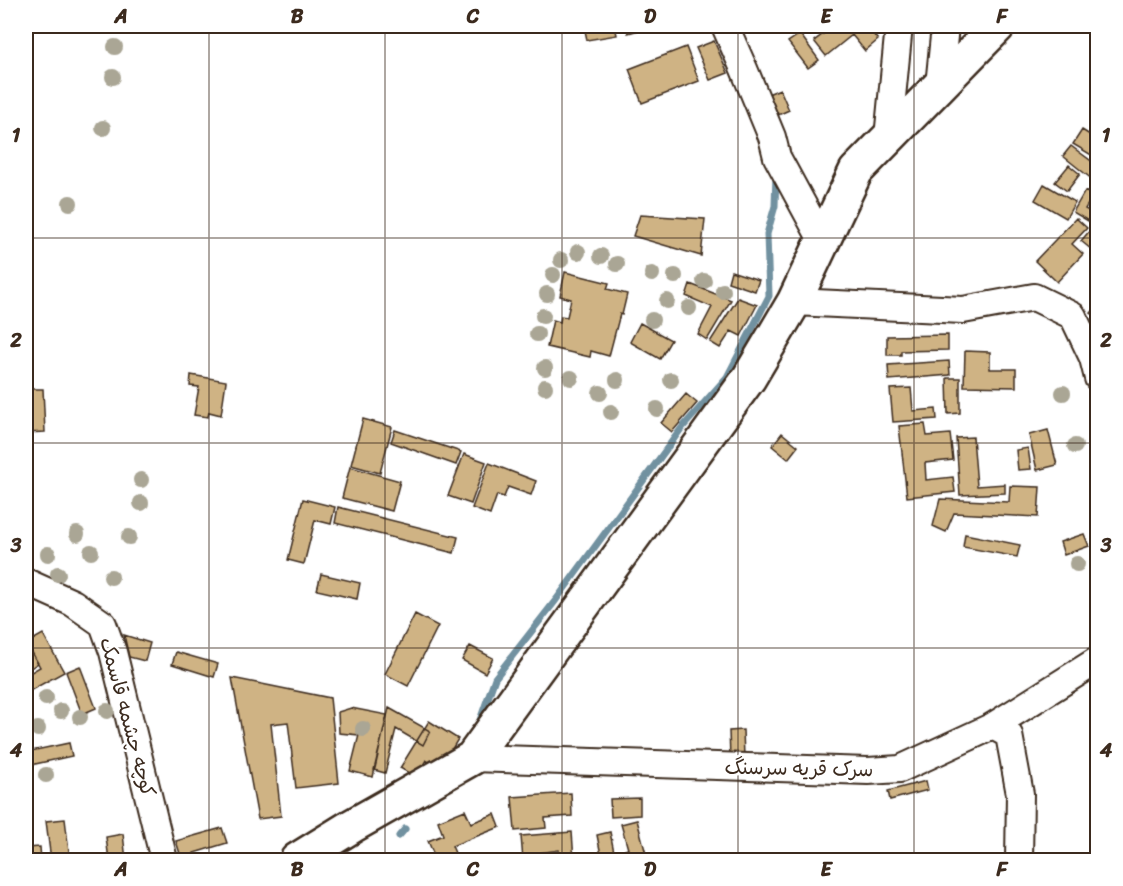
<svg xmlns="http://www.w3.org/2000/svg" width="1123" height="886" font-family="Sriracha,'Playpen Sans Arabic',sans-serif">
  <rect width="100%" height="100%" fill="#fff"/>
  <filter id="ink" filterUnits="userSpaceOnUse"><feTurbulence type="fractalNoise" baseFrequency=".0167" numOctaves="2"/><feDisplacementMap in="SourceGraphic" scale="12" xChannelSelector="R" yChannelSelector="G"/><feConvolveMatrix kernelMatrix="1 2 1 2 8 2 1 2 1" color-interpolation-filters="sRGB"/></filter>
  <g filter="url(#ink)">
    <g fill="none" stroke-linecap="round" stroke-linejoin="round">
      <path stroke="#7191a0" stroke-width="7" d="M478,726l17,-48 61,-78 125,-171 46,-52 42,-81 -2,-62 8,-28 1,-32
        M399,836l6,-7"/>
    </g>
    <path fill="#cfb384" stroke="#3b2a1e" stroke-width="1.5" d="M584,26h31l2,9 -30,5z
      M626,26h28l-26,7z
      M834,26h32l12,14 -13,11 -13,-16 -26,21 -12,-15z
      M800,34l19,26 -11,8 -20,-26z
      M714,41l14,32 -18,7 -14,-32z
      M686,47l13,34 -57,22 -13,-34z
      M780,89l9,21 -11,5 -10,-21z
      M1082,130l16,10v19l-25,-15z
      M1071,146l27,20v18l-35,-28z
      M1069,165l11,9 -13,17 -12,-9z
      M1044,184l31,18 -9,16 -31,-18z
      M1085,191l8,5 -8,13 13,7v11l-25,-15z
      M640,215l65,4 -4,37 -68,-20z
      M1076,218l11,10 -15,16 11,10 -26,28 -22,-21z
      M1091,229l7,6v7l-6,8 -11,-9z
      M731,271l28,9 -4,11 -27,-9z
      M565,272l44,11 -2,6 20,5 -5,21 -2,-1 -11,42 -18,-5 -1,6 -43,-10 6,-27 7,2 1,-6 6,1 4,-18 -11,-3z
      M690,284l41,16 -24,40 -9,-6 14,-27 -26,-11z
      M738,298l19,7 -16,31 -10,-5 -11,17 -10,-6z
      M1098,305v13l-7,-5z
      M640,323l31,17 -11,19 -30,-17z
      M948,335v15l-47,1v4h-14v-19z
      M965,351l25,1v17h26v18l-52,-1z
      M949,361l1,14 -61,5 -1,-15z
      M191,375l35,6 -5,34 -12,-3 -1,5 -14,-2 5,-28 -9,-1z
      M947,378h13v35l-12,1z
      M911,388l2,23 23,-2 1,10 -44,3 -3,-33z
      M26,389h17l2,43 -19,1z
      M686,394l11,9 -25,29 -11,-9z
      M363,419l29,8 -12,46 -29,-8z
      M925,424l2,12 23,-2 3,26 -28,3 1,17 27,-3 2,15 -48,5 -8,-71z
      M395,430l66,22 -5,13 -65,-23z
      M1048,430l9,35 -20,5 -8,-35z
      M782,433l16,13 -10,13 -16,-13z
      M973,437l4,49 28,-2v9l-45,2 -4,-57z
      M1028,448l3,21 -13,1 -2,-20z
      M464,454l22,8 -15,42 -23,-8z
      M489,463l47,18 -5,14 -23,-8 -4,10 -7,-2 -7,20 -18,-7z
      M350,467l50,14 -8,30 -50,-13z
      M1010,486l30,1 -2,30 -84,-4 -8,19 -13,-6 7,-27 69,3z
      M303,499l32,8 -4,17 -16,-4 -11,44 -16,-4z
      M338,507l120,30 -4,16 -119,-30z
      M965,534l55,11 -3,12 -54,-10z
      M1084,534l5,12 -25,9 -4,-13z
      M321,574l39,9 -3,16 -40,-9z
      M415,614l23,12 -30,60 -23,-12z
      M43,634l21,38 -38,21v-18l14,-8 -13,-24z
      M124,635l26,8 -5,18 -16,-4z
      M470,646l23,12 -8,15 -23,-13z
      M30,651l8,12 -12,8v-17z
      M176,652l42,12 -4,13 -42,-13z
      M80,666l16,42 -14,6 -16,-42z
      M232,678l98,20 9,85 -43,5 -8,-66 -17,2 10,92 -23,3z
      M351,708l36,7 -14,62 -23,-6 9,-36 -20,-2 -1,-21z
      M389,708l41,23 -7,14 -27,-16 -11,44 -11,-3z
      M429,721l29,18 -18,30 -14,-9 -10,17 -16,-9z
      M743,730l1,27h-14l-1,-26z
      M69,743l3,13 -46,10v-14z
      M926,781l2,9 -38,10 -2,-9z
      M571,793l1,23 -27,2 1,10 -31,3 -3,-34z
      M640,798v17l-29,2 -1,-18z
      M465,810l6,13 24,-9 5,13 -48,19 6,14h-22l-8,-19 15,-6 -5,-14z
      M65,819l5,41h-23h4l-5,-39z
      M637,820l9,34 -26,6 -2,-8 10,-3 -7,-25z
      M222,828l5,15 -33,10 2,7h-14l-6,-19z
      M572,832l2,28h-14l-1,-10 -20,3 1,7h-17l-2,-24z
      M610,832l5,25 -13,3 -5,-25z
      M123,834l3,26h-17l-3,-23z
      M40,847l1,13h-15v-12z"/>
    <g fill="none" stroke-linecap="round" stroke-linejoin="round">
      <g stroke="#3b2a1e" stroke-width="30">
        <path id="minor" d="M725,26l19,43 28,68 5,20 45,83
          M939,86l6,-60
          M888,138l11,-112
          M794,302l169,8 71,-13 39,19 20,42 5,20
          M26,582l47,21 30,21 10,28 51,208
          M993,726l16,9 11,59 -1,66
          M472,758l396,13 32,-2 93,-43 105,-66"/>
      </g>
      <g stroke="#3b2a1e" stroke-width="38">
        <path id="highway" d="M297,860l55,-34 120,-68 277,-380 45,-76 62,-131 142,-145"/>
      </g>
      <use href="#minor" stroke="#fff" stroke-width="26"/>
      <use href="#highway" stroke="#fff" stroke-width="33"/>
    </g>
    <g fill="#aaa695">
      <circle cx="115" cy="47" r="8"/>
      <circle cx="113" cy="77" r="8"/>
      <circle cx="103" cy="128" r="8"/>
      <circle cx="70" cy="203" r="8"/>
      <circle cx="578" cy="252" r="8"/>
      <circle cx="601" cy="256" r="8"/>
      <circle cx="561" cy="260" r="8"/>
      <circle cx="617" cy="264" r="8"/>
      <circle cx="652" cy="274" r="8"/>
      <circle cx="553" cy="275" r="8"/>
      <circle cx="675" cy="276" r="8"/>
      <circle cx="704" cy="281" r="8"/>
      <circle cx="723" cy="291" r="8"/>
      <circle cx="547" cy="294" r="8"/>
      <circle cx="667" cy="301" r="8"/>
      <circle cx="689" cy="308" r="8"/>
      <circle cx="543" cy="316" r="8"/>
      <circle cx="652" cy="320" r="8"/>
      <circle cx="537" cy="334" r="8"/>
      <circle cx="545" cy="368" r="8"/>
      <circle cx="571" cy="378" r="8"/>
      <circle cx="617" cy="380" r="8"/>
      <circle cx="671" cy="380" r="8"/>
      <circle cx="545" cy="387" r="8"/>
      <circle cx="600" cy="393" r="8"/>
      <circle cx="1063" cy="393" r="8"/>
      <circle cx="657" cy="409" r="8"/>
      <circle cx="611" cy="412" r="8"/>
      <circle cx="1075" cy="446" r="8"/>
      <circle cx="141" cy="480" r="8"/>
      <circle cx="141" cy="503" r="8"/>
      <circle cx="77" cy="534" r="8"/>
      <circle cx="129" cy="537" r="8"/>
      <circle cx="91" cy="552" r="8"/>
      <circle cx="48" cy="554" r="8"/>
      <circle cx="1077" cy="564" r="8"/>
      <circle cx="58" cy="574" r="8"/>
      <circle cx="111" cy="577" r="8"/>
      <circle cx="46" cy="698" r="8"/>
      <circle cx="61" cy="711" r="8"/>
      <circle cx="107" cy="711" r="8"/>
      <circle cx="80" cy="717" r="8"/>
      <circle cx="38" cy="729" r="8"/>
      <circle cx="363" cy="729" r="8"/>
      <circle cx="46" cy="775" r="8"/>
    </g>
  </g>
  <path fill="none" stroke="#3b2a1e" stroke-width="1.5" stroke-opacity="0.55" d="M209,26v834M385,26v834M562,26v834M738,26v834M914,26v834M26,238h1072M26,443h1072M26,648h1072"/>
  <g text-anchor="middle" stroke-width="5" stroke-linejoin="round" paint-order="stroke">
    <g font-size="20" fill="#3b2a1e" stroke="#fff">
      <text transform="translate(128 717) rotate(75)" y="7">کوچه چشمه قاسمک</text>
      <text transform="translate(799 768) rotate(1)" y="7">سرک قریه سرسنگ</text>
    </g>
  </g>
  <rect width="1123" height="886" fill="none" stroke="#fff" stroke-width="66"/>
  <rect x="33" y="33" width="1057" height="820" fill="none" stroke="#3b2a1e" stroke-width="2"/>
  <g font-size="20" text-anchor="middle" font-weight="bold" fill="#3b2a1e">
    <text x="121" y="23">A</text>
    <text x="297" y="23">B</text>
    <text x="473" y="23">C</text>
    <text x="650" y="23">D</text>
    <text x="826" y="23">E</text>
    <text x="1002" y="23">F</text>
    <text x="16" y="142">1</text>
    <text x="1106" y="142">1</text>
    <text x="16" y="347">2</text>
    <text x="1106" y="347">2</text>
    <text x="16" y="552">3</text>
    <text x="1106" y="552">3</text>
    <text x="16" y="757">4</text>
    <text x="1106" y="757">4</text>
    <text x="121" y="876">A</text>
    <text x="297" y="876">B</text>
    <text x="473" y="876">C</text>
    <text x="650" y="876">D</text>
    <text x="826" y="876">E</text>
    <text x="1002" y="876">F</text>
  </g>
</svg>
